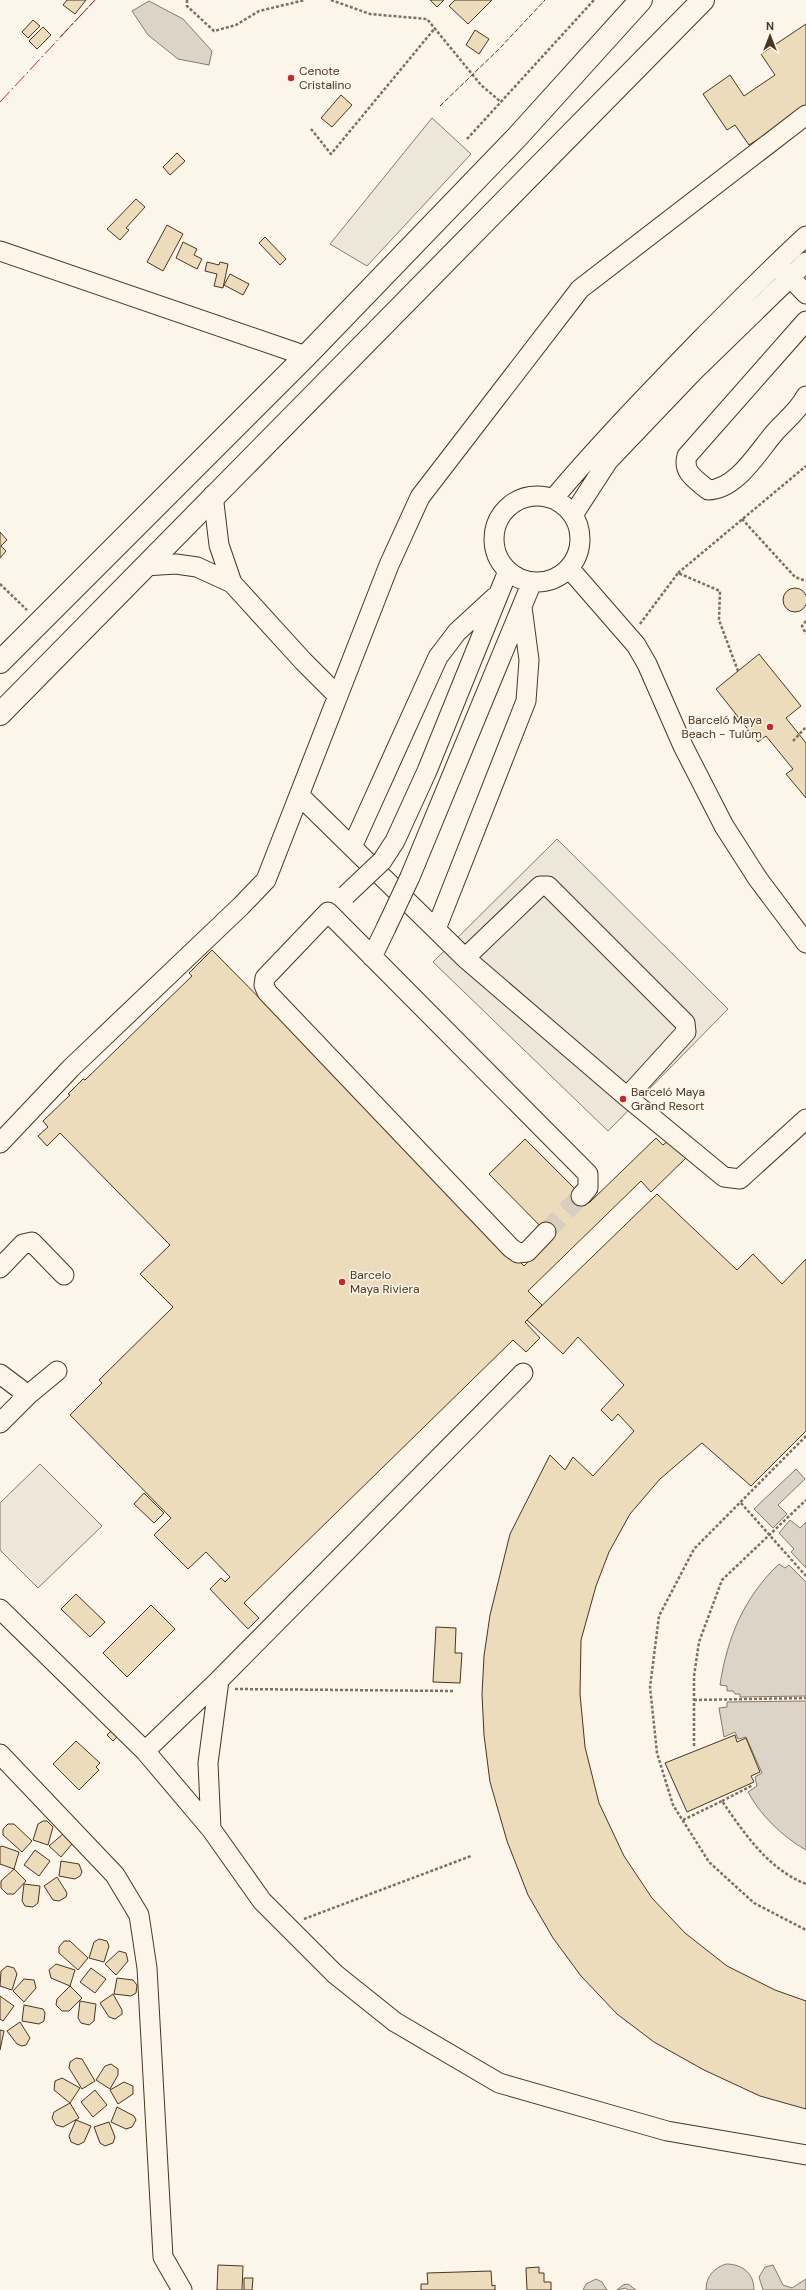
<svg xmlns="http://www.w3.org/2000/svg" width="806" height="2290" font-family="'DM Sans',sans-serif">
  <rect width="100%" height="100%" fill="#fbf6e9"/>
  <path fill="#ede6d9" stroke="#887966" d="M40,1464l62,62 -64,62 -38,-38v-47z"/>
  <path fill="#ede7d9" stroke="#887966" d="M432,118l39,36 -104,112 -37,-22z
    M557,839l171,170 -120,122 -175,-169z"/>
  <path fill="#dcd4c6" stroke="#887966" d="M149,1l34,18 29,32 -3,14 -31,-6 -30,-24 -16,-24z
    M796,1469l9,10 -27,26 9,9 -14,14 -19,-19z
    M790,1520l10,8 6,-6v46l-15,-16 3,-3 -15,-16z
    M779,1564l6,4 4,-3 17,17v114l-66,1v-3h-5l-2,-3h-6v-5l-7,-1c7,-47 24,-88 59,-121z
    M806,1701v149c-23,-13 -46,-35 -58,-58l9,-6 -2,-9 7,-4 -16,-36 -8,2 -3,-7 -11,5 -5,-29 8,-1v-5z
    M726,2264c16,0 28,9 28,26h-48c0,-14 8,-22 20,-26z
    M773,2265l10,20 9,3 14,-9v11h-43l-4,-13 6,-10z
    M596,2279l6,3 5,8h-24l3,-6z
    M628,2284l8,6h-8l-2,-2 -9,2 6,-5z"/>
  <path fill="#ecdcbc" stroke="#4a3520" d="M67,0h19l-11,14 -12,-9z
    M430,0h14l-7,7z
    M455,0h37l-24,24 -19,-18z
    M33,20l7,6 -12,12 -6,-6z
    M806,24v84l-57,37 -14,-20 -8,5 -24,-36 27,-19 14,21 31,-21 -14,-21z
    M43,27l8,8 -14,14 -8,-8z
    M475,30l14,9 -10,15 -13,-9z
    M341,95l11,10 -20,22 -11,-9z
    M177,153l8,8 -15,14 -7,-8z
    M136,199l9,8 -19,21 3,2 -9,10 -13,-11z
    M167,225l16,9 -20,37 -16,-9z
    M265,237l21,22 -6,6 -21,-22z
    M183,242l14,7 -3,6 8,4 -5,10 -21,-11z
    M207,262l12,3 1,-3 8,2 -5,24 -9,-2 3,-12 -12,-3z
    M230,274l19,10 -6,11 -19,-10z
    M0,532l7,8 -6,6 5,5 -6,7z
    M783 600a12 12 0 1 1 24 0a12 12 0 1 1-24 0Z
    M759,654l42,52 -15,12 20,25v55l-20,-24 7,-5 -27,-33 -8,6 -42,-53z
    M212,950l312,316 28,-28 -63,-64 36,-35 64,64 67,-65 7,7 6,-5 18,17 -36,35 -10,-11 -113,110 14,14 -17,17 15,16 -14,14 -13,-12 -269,263 15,15 -11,11 -38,-40 11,-11 4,4 5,-5 -24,-25 -18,17 -34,-34 17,-17 -101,-103 32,-32 -3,-3 74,-73 -33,-33 30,-29 -110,-112 -13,13 -9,-10 10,-9 -5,-6 27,-26 -2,-1 15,-15 2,1 107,-104 -3,-3z
    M657,1194l80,76 16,-16 29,30 24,-25v172l-55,55 -49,-43 -42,36 -30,35 -21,38 -13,34 -15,54 -1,54 5,53 14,56 25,53 28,42 33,35 42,33 48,24 31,11v108l-46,-13 -56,-26 -50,-28 -37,-28 -36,-38 -28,-38 -25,-43 -21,-54 -17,-59 -6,-47 -2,-41 2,-38 6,-41 20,-81 40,-79 15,15 8,-13 20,19 41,-45 -16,-17 -6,7 -11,-11 23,-25 -46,-48 -15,17 -36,-34z
    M144,1493l20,20 -10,10 -20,-19z
    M76,1594l29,28 -15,15 -29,-28z
    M151,1605l24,24 -48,48 -24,-24z
    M436,1627l20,1 -1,25h7l-2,30 -27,-1z
    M113,1729l6,6 -6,6 -6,-6z
    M735,1735l2,7 9,-4 14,34 -9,4 3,6 -67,30 -22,-49z
    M76,1741l24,22 -4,4 3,3 -20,20 -26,-26z
    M43,1821h4l6,6 -5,18 -15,-5 5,-16z
    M8,1824h6l18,17 -10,11 -19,-17v-6z
    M63,1834l9,10 -11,13 -12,-11z
    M2,1846l17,6 -5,17 -14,-5v-17z
    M35,1850l15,11 -11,15 -15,-11z
    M61,1861l18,3 3,8 -2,4 -5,3 -16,-3z
    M14,1869l12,12 -12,13h-7l-6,-6v-7z
    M57,1877l10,16 -1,4 -7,4 -6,-1 -9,-14z
    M24,1884l16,2 -2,17 -5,4 -8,-1 -3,-5z
    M99,1939l8,2 2,5 -5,16 -15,-4 5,-16z
    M64,1941h6l18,17 -10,12 -19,-17v-6z
    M119,1951l7,2 2,8 -12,14 -11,-11z
    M56,1964l19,6 -5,16 -19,-8 -2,-8z
    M7,1966l7,2 3,6 -5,16 -12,-4 1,-15z
    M91,1968l15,11 -11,14 -15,-11z
    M117,1978l16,2 4,5 -1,8 -5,3 -17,-2z
    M24,1979l10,1 2,8 -12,14 -11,-11z
    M70,1986l12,12 -13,13h-7l-6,-6 1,-6z
    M113,1994l9,16v4l-7,5 -6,-2 -9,-14z
    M0,1996l14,10 -11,15 -3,-2z
    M80,2001l16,3 -2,17 -5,4 -8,-2 -3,-5z
    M24,2005l19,4 2,4 -1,8 -5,3 -17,-3z
    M20,2022l10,16 -4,7 -4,1 -5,-2 -10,-13z
    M0,2030l4,1 -4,19z
    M76,2058l6,1 13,22 -13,8 -13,-21 1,-6z
    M111,2064l7,5v6l-8,14 -14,-9 9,-14z
    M62,2078l18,10 -10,15 -16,-13 1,-9z
    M124,2082l9,4v8l-15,10 -8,-14z
    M95,2090l12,15 -14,12 -12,-15z
    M70,2103l9,15 -16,9 -7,-2 -4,-7 2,-6z
    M117,2107l17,9 2,4 -4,7 -6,2 -15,-7z
    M76,2120l15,6 -7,16 -6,3 -7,-3 -2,-6z
    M109,2122l6,15 -2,6 -8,3 -5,-3 -6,-16z
    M218,2265l25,1 -1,24h-25z
    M539,2267v6h5v9h7v8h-24l-1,-22z
    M491,2271l1,15 3,-1v5h-74v-6h7l-1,-11z
    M244,2278h9l-1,12h-8z"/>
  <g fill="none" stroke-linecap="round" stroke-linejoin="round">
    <path stroke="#d8cfc1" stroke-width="19" stroke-dasharray="19 10" stroke-linecap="butt" d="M546,1232l35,-36"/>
    <g stroke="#4a3520" stroke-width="21">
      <path id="minor" d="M0,251l306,105
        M781,268l25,26
        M806,321l-119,135c-5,17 10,24 21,34 29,0 51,-40 68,-59 10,-11 23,-21 30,-35
        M213,495l6,50 13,38 71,78 35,35
        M494 539a43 43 0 1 1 86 0a43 43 0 1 1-86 0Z
        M553,499c47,-56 98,-108 149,-161 34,-34 68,-69 104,-102
        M573,515l35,-54 85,-89 113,-110
        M144,566l32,-2 21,3 35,16
        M569,568l67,77 11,19 36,82 41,80 34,53 48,64
        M299,795l166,163 162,139 97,80 16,2 66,-60
        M352,847l86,-190 19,-25 38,-35
        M382,861l13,-20 32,-70 81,-200
        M410,877l122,-295
        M436,929l90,-228 3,-41 -7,-53
        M372,957l14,-29
        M465,958l75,-72h8l137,137 1,9 -59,65
        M0,1143l71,-75 170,-162 25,-26 123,-315 31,-68 160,-208 226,-174
        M546,1232l-19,20 -9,1 -7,-5 -244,-256 -3,-7 1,-7 63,-66 260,262v14l-7,8
        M0,1268l23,-24 9,-2 32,33
        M0,1374l28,21
        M0,1423l28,-28 29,-24
        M0,1609l145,142 66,78 51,72 73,73 60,48 104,61 168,48 139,24
        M145,1751l74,-71 304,-307
        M0,1754l115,121 24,40 8,53 16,289 19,33
        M211,1829l-3,-66 11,-83"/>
    </g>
    <g stroke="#4a3520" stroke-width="24">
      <path id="highway" d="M0,662l306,-306 212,-220 123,-136
        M0,714l703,-714"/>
    </g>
    <path stroke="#7f6f5c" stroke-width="2.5" stroke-dasharray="3 2" stroke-linecap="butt" d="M187,0v6l27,25 22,-6 23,-14 46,-11
      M331,0l39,14 57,5 54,66 20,17
      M311,129l20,25 104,-126
      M467,139l127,-139
      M742,519l53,58 11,4
      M678,573l128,-107
      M0,584l27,26
      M806,621l-4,5 4,8
      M640,624l38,-51 42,18 -1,29 19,51
      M793,741l13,-14
      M806,1436l-112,113 -35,67 -9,71 7,66 16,52 36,57 45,41 52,27
      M741,1503l65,73
      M235,1689l219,2
      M694,1700l112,-2
      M694,1746v-70l5,-34 23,-62 84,-80
      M722,1801l31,-16
      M683,1820l39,-19c22,32 46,68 84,83
      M304,1919l167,-63"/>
    <use href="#minor" stroke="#fbf6e9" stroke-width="19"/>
    <use href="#highway" stroke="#fbf6e9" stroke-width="22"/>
    <g stroke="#4a3520" stroke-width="21" stroke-linecap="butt">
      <path id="minor-bridge" d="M346,895l36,-34
        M386,928l24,-51"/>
    </g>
    <use href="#minor-bridge" stroke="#fbf6e9" stroke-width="19"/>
    <path stroke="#4a3520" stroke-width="1" stroke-dasharray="5 2" stroke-linecap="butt" d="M60,37l35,-37
      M440,106l59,-57 46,-49"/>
    <path stroke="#c62828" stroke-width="1" stroke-dasharray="14 3 2 3" stroke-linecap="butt" d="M0,102l95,-102"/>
  </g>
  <g fill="#c62828" stroke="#fbf6e9" stroke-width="1.5">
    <circle cx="291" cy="78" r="4"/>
    <circle cx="770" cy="727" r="4"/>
    <circle cx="623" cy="1099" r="4"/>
    <circle cx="342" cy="1282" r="4"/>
  </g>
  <g text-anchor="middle" stroke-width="3" stroke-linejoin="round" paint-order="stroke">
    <g font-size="12" fill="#4a3520" stroke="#fbf6e9" text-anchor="start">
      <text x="299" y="75">Cenote<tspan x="299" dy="14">Cristalino</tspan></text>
      <text x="762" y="724" text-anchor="end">Barceló Maya<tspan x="762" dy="14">Beach - Tulúm</tspan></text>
      <text x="631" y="1096">Barceló Maya<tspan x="631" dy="14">Grand Resort</tspan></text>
      <text x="350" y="1279">Barcelo<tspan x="350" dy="14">Maya Riviera</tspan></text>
    </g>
  </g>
  <g transform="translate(770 36)" stroke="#fbf6e9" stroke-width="3" paint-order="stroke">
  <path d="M0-3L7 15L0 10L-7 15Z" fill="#4a3520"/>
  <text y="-6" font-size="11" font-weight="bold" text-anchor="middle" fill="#4a3520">N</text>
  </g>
</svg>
